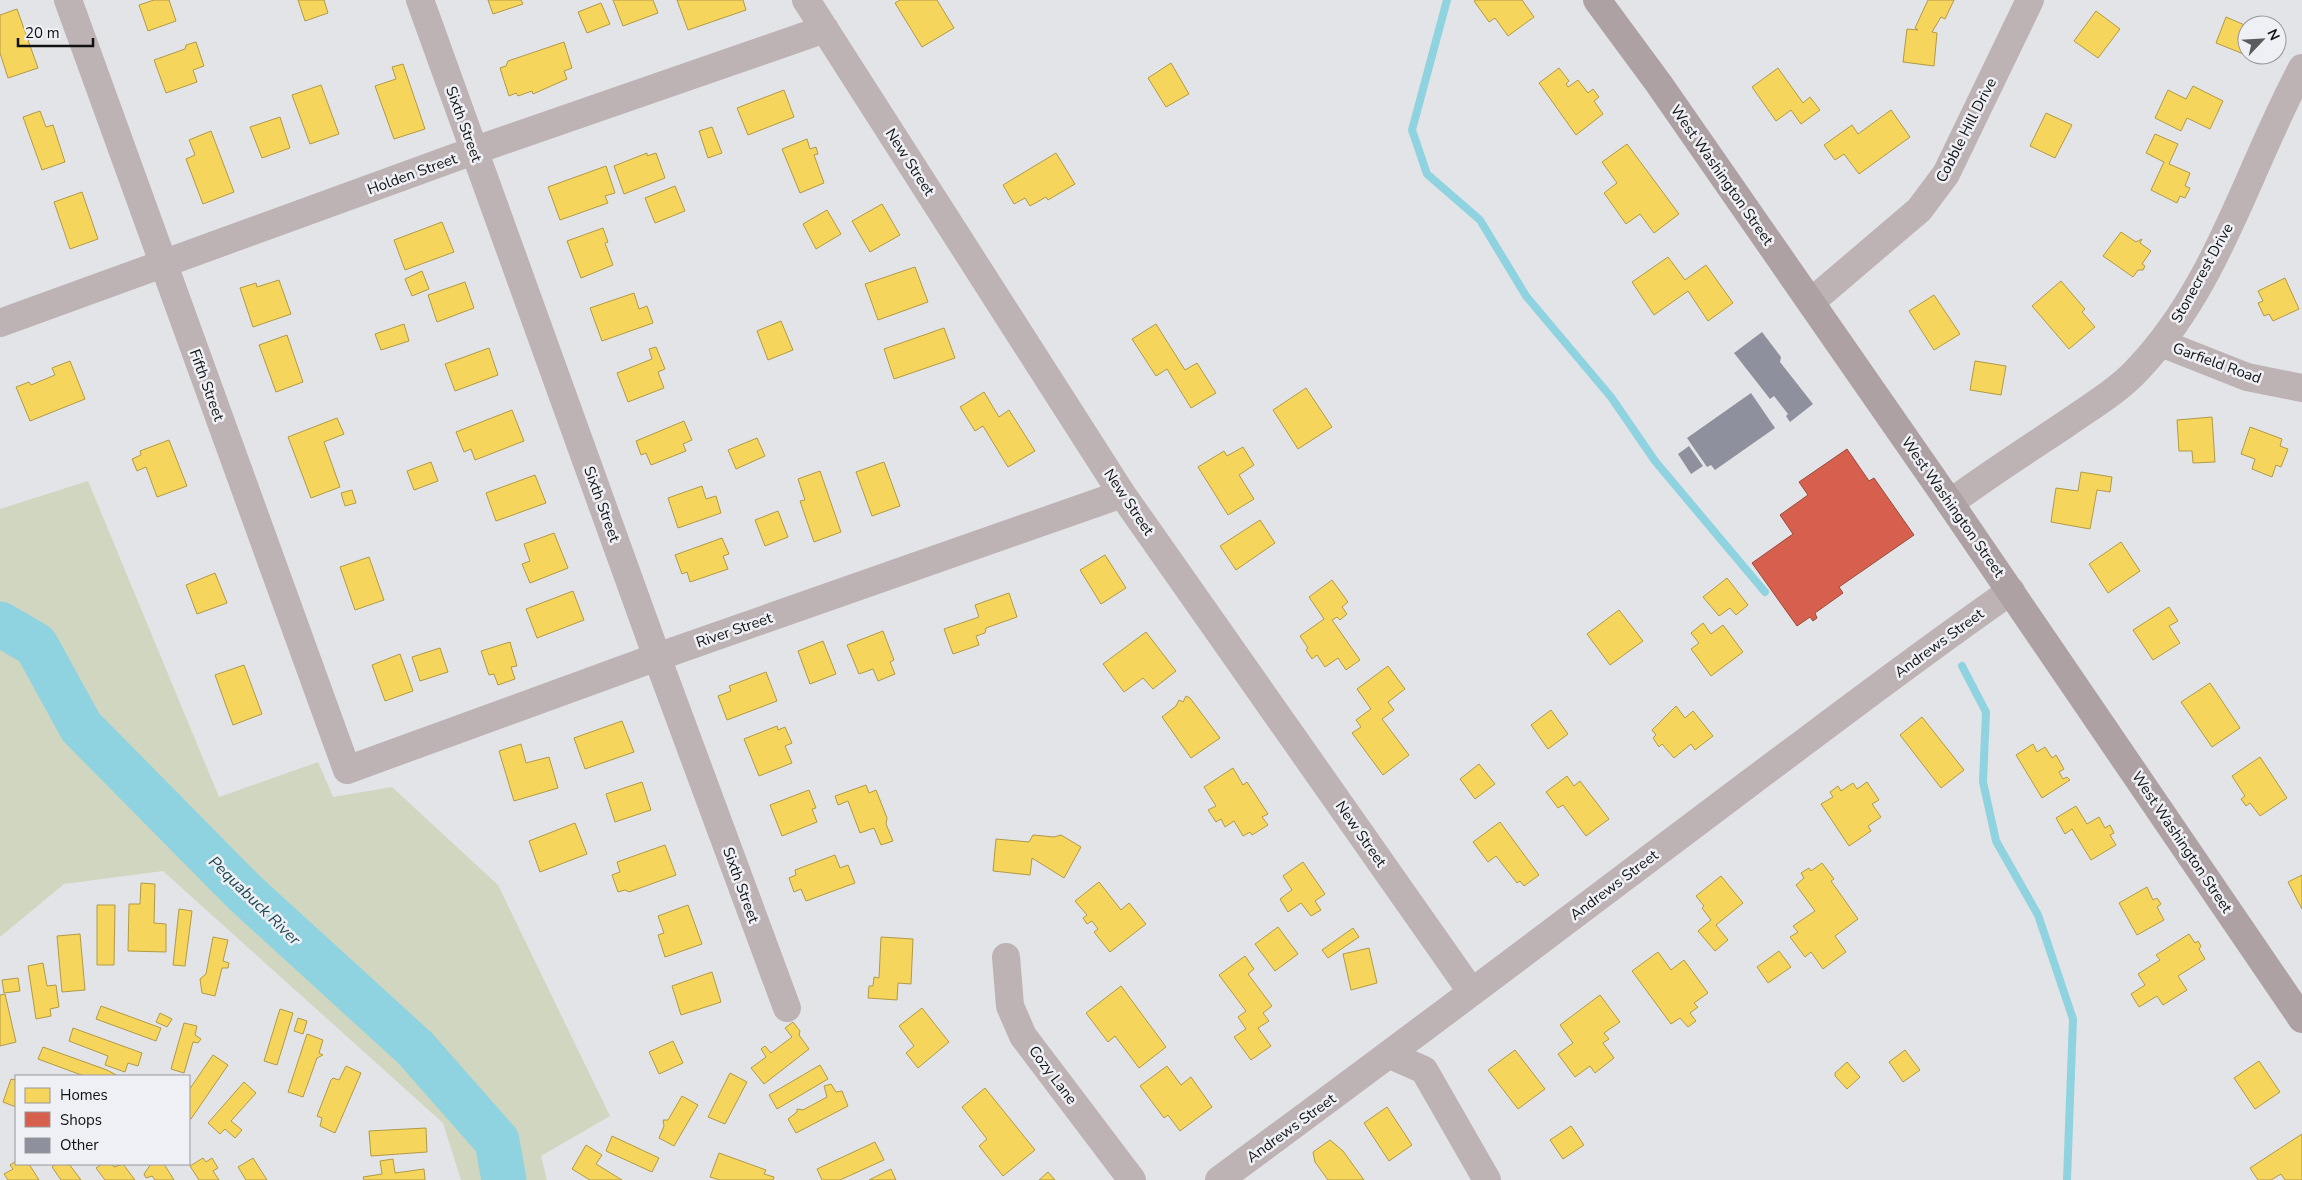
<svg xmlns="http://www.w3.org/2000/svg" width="2302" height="1180" font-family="'Nunito Sans',sans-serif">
  <rect width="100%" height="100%" fill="#e3e4e7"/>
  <path fill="#d0d6c0" d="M88,481l131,316 99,-35 15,35 59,-10 106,98 112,231 -69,40 6,24h-86l-18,-57 -280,-252 -99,13 -64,53v-428z"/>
  <path fill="#f6d55c" stroke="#b19a46" d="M154,0h15l7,21 -28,10 -9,-26z
    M298,0h26l4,13 -23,8z
    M488,0h33l2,4 -30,10z
    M613,0h40l5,13 -35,13z
    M677,0h66l3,10 -58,20z
    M900,0h37l17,28 -32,19 -27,-44z
    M1476,0h46l12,17 -26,19 -13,-18 -6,4 -15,-21z
    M1928,0h26l-9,19 -4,-2 -9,15 5,1 -3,33 -31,-4 4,-33 11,1 -3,-2z
    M601,3l9,21 -23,9 -9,-21z
    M17,9l21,59 -30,10 -8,-25v-38z
    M2096,11l24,18 -22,29 -24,-17z
    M2226,17l21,9 -1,29 -30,-12z
    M196,42l8,24 -11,4 4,12 -31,11 -12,-33 31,-11 1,-4z
    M564,42l8,26 -8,3 3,8 -34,15 -1,-3 -14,5 -2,-3 -7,3 -9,-28 6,-2 2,-5z
    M1171,63l18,31 -23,13 -18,-29z
    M403,64l22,65 -31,10 -19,-53 21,-7 -4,-12z
    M1559,68l10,13 -3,3 2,3 10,-7 10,13 5,-4 6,8 -5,4 9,13 -27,21 -37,-52z
    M1778,68l25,35 7,-6 10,13 -19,14 -10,-14 -15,11 -24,-34z
    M321,85l18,49 -29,10 -18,-49z
    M2193,86l30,15 -13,28 -23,-11 -6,13 -26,-13 13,-28 18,9z
    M784,90l10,27 -46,18 -11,-27z
    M1891,110l19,27 -51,37 -15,-20 -9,6 -11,-15 28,-20 6,9z
    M40,111l6,16 7,-2 12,37 -23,8 -19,-53z
    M2046,113l26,12 -17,33 -25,-12z
    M280,117l10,31 -28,10 -12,-31z
    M712,127l10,26 -14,5 -9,-27z
    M211,131l23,61 -31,12 -17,-45 9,-4 -6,-15z
    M2155,134l23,10 -9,20 21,9 -5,13 5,2 -5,10 -5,-2 -3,7 -26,-13 13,-28 -18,-9z
    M807,139l3,10 6,-2 2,7 -4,1 10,28 -24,10 -18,-44z
    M1627,144l52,70 -25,19 -14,-19 -14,10 -22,-31 13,-10 -15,-21z
    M647,153v3l9,-3 9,25 -41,16 -10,-28z
    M1056,153l19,31 -27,16 -2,-3 -16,9 -5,-8 -11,6 -11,-19z
    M606,166l9,27 -10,3 3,7 -48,17 -12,-33z
    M675,186l10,25 -30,12 -10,-25z
    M82,192l16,47 -28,10 -16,-47z
    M882,204l18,31 -30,17 -18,-31z
    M827,210l14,24 -25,15 -13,-25z
    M442,222l12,30 -49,18 -11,-30z
    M603,228l5,14 -3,1 8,22 -32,13 -14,-37z
    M2121,232l15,10 6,-3 -2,4 11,8 -9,13 3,2 -2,4h-5l-5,7 -30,-21z
    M1668,257l17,23 21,-15 27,38 -25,18 -20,-30 -34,24 -22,-33z
    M915,267l13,35 -50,18 -13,-36z
    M422,271l7,18 -17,7 -7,-17z
    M2285,278l14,31 -26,12 -4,-7 -5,2 -6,-13 5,-2 -5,-10z
    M279,280l12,34 -38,13 -13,-39 16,-5 1,4z
    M2061,281l24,28 -3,3 13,15 -26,22 -37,-43z
    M465,282l9,26 -37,14 -9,-27z
    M634,293l5,16 8,-3 6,17 -51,18 -12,-33z
    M1934,295l26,39 -26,16 -25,-39z
    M781,321l12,29 -25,10 -11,-29z
    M404,324l5,17 -28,9 -6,-16z
    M1156,324l29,46 12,-7 19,30 -25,15 -24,-39 -11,7 -24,-37z
    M944,328l11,30 -61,21 -10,-30z
    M287,335l16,47 -27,10 -17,-47z
    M656,347l9,22 -7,3 6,16 -36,14 -11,-29 35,-14 -3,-10z
    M489,348l9,27 -43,16 -10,-27z
    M70,361l15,38 -55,22 -14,-34 13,-5 2,3 24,-10 -3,-7z
    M1975,361l31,5 -5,29 -31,-5z
    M1306,388l26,39 -34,22 -25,-39z
    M984,392l15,25 10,-7 26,41 -27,16 -25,-41 -8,5 -15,-24z
    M512,410l12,31 -49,19 -4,-11 -7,3 -8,-20z
    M2212,417l3,45 -22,1 -1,-12h-13l-2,-31z
    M337,418l7,16 -20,8 16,45 -29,11 -23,-61z
    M684,421l8,19 -9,4 3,7 -35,14 -5,-12 -5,2 -5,-14z
    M2250,427l32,12 -2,7 8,3 -7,18 -5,-2 -4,12 -20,-8 3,-10 -14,-5z
    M757,438l8,18 -29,13 -8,-19z
    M169,440l18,46 -30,11 -11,-30 -9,4 -5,-12 9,-4 -1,-4z
    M1243,447l11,18 -15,10 15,24 -26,16 -30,-48 26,-16 3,5z
    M431,462l7,19 -24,9 -7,-19z
    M884,462l16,44 -28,10 -16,-44z
    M820,471l21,61 -27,10 -14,-41 5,-1 -7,-21z
    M2081,472l31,5 -2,15 -13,-2 -7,39 -39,-7 5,-34 22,3z
    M535,475l11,28 -50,18 -10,-28z
    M702,486l4,13 10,-3 5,17 -43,15 -10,-30z
    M352,490l4,13 -11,3 -4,-13z
    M778,511l10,26 -23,9 -10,-26z
    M1260,520l15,23 -39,27 -16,-24z
    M554,533l14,35 -38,15 -8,-19 8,-3 -6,-17z
    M722,538l7,16 -6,2 5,13 -38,13 -3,-10 -5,2 -7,-19z
    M2121,542l19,29 -32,22 -19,-29z
    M1105,555l21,33 -25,16 -21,-34z
    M369,557l15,43 -29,10 -15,-43z
    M215,573l12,30 -30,11 -11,-29z
    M1727,578l21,27 -12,10 -6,-7 -11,8 -16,-19z
    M1332,580l16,22 -6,5 5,7 -7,6 -3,-3 -5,3 28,40 -14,10 -8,-12 -13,9 -8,-12 -5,4 -6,-9 2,-2 -8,-12 24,-17 -15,-22z
    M573,591l11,29 -47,18 -11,-29z
    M1009,593l8,24 -31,11 -1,5 -9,3 3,9 -26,9 -9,-25 35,-12 -4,-12z
    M2169,607l9,14 -9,5 11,17 -27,17 -20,-30z
    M1619,610l24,31 -33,24 -23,-31z
    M1703,623l8,11 12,-9 20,27 -32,24 -20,-27 8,-6 -8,-10z
    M883,631l11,29 -4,2 5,12 -17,7 -5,-12 -14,5 -12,-29z
    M1146,632l30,39 -23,18 -10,-11 -19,14 -21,-28z
    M823,641l13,33 -26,10 -12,-33z
    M510,642l7,24 -6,1 4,12 -17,6 -4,-11 -5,1 -8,-24z
    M440,648l8,24 -28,9 -8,-24z
    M400,654l13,37 -28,10 -13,-36z
    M244,665l18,49 -29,11 -18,-50z
    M1388,666l17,23 -17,13 6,8 -12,9 27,36 -26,20 -31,-42 9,-6 -5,-7 15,-11 -14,-20z
    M766,672l11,29 -50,19 -9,-24 13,-5 -2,-5z
    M2210,683l30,45 -28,19 -31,-45z
    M1186,696l4,2 30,40 -29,20 -29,-41 14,-11 3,-6 4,2z
    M1676,706l9,12 8,-7 20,25 -18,14 -4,-6 -17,14 -12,-14 -3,3 -6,-9 3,-3 -4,-5z
    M1551,710l17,24 -20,15 -17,-24z
    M1922,717l42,53 -23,18 -41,-53z
    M622,721l12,31 -49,17 -11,-31z
    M777,726l1,4 7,-3 7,16 -7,3 7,17 -33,13 -15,-37z
    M521,744l5,19 23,-6 9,31 -44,13 -15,-50z
    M2033,744l4,8 8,-5 7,11 4,-3 8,14 -5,3 4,7 4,-2 3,3 -28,18 -26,-43z
    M2260,757l27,41 -27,18 -10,-13 -4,3 -5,-7 4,-3 -13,-20z
    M1479,764l16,20 -20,15 -15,-20z
    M1233,768l10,17 4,-3 21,32 -6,3 6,8 -16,10 -2,-3 -7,4 -9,-15 -9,6 -4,-8 -5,3 -8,-12 8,-4 -12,-19z
    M1567,776l7,10 6,-5 29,38 -23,17 -23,-31 -5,3 -12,-16z
    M642,782l9,28 -36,12 -9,-28z
    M1867,782l12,18 -7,4 9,13 -13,9 3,5 -22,15 -28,-42 12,-7 -3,-5 8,-6 3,5 12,-8 4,6z
    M866,785l3,8 7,-3 11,28 -1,6 7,17 -12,4 -7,-17 -14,5 -12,-32 -10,4 -3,-9z
    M809,790l7,18 -4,1 5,13 -35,14 -12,-31z
    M2076,806l11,18 12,-7 6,11 5,-3 4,8 -4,2 6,10 -25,15 -19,-31 -7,5 -9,-16z
    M1500,822l39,53 -15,11 -4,-5 -3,2 -21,-27 -8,6 -15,-20z
    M575,823l12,31 -47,18 -11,-31z
    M1033,835l21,2 7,-2 20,12 -17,31 -32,-20 -2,17 -37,-4 3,-32 33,3z
    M665,845l11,30 -47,17 -4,-2 -7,2 -6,-17 8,-3 -3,-10z
    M835,855l5,13 8,-3 7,18 -49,18 -5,-12 -7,3 -5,-14 7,-3 -1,-5z
    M1303,862l22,32 -10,7 6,9 -10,6 -10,-13 -13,9 -8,-13 12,-9 -9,-14z
    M1822,863l12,16 -3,2 27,38 -23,17 11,16 -23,17 -12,-17 -6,5 -15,-20 8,-5 -5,-6 22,-15 -19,-26 8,-7 -3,-5 8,-5 2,3z
    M2302,875v34l-14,-27z
    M1721,876l22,27 -27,22 12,15 -13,11 -17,-20 13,-11 -9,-12 2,-2 -8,-10z
    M1099,882l22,28 8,-7 17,21 -36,28 -16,-20 4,-3 -6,-8 -5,3 -4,-6 4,-3 -12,-14z
    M141,883l14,1 -1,39 12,1v28l-38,-1 1,-47h11z
    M2147,887l6,13 4,-2 4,6 -4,3 7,13 -27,15 -18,-32z
    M97,905h18l-1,60h-17z
    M688,905l14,39 -37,13 -7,-22 6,-2 -6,-17z
    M179,909l13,2 -7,55 -12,-1z
    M1278,927l20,27 -23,17 -20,-27z
    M1353,928l6,9 -31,21 -6,-8z
    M80,934l5,56 -23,2 -5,-56z
    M2189,934l6,9 3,-2 3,5 -2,3 6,10 -27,17 9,14 -24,15 -6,-9 -18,11 -8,-13 14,-9 -7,-11 22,-14 -4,-5z
    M213,937l15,3 -5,21 6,2 -1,5h-6l-7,28 -13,-3 -2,-14 6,-5z
    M881,937l32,2 -2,45 -13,-1 -1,17 -29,-2 1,-12h4l1,-9 5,1z
    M1369,948l8,35 -26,7 -8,-36z
    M1779,951l12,16 -23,16 -11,-16z
    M1658,952l13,18 13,-10 24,33 -14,10 4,4 -8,6 6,8 -8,6 -8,-9 -9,6 -39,-53z
    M1245,956l9,13 -6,5 24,32 -9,7 6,8 -11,7 13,18 -20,14 -17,-23 12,-8 -8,-12 8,-6 -27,-36z
    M43,963l4,23 9,-1 3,22 -9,2 1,7 -15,3 -8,-53z
    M712,972l9,30 -40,13 -9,-29z
    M18,978l2,13 -16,2 -2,-13z
    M1121,986l45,61 -27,21 -24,-32 -7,6 -22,-29z
    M5,994l11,48 -16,4v-51z
    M1600,995l20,27 -16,11 5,6 -6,4 11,15 -19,15 -5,-7 -15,11 -17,-23 15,-11 -13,-18z
    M101,1006l60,22 -5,13 -60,-22z
    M922,1008l27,34 -31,26 -12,-15 8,-7 -15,-20z
    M280,1009l13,4 -16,52 -13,-4z
    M160,1013l12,6 -5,8 -11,-5z
    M298,1018l9,3 -4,13 -9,-3z
    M793,1022l7,9 -1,4 10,14 -45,35 -13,-16 15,-11 -5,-8 4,-3 6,7 21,-16 -7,-9z
    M184,1023l13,3 -2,9 6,4 -3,4 -5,-1 -9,31 -13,-4z
    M73,1028l69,25 -4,13 -10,-3 -3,9 -20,-7 3,-9 -39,-15z
    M307,1034l16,6 -4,13 4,2 -6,3 -14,39 -15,-5z
    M673,1041l10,22 -24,11 -10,-22z
    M43,1047l64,23 11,6h-34l-46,-17z
    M1515,1050l30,39 -27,20 -30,-39z
    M1905,1050l15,20 -17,12 -14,-20z
    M213,1055l15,10 -37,54 -2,-1v-28z
    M2259,1061l21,31 -25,17 -21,-31z
    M1847,1062l13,15 -13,12 -12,-13v-3z
    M820,1065l8,14 -51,30 -8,-14z
    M346,1066l15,7 -26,60 -15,-7 2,-8 -5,-2 14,-36 2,-2 6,2z
    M1167,1066l14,19 10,-8 21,30 -32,24 -12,-16 -4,3 -24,-32z
    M730,1073l17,9 -22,42 -17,-7z
    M11,1079l5,1v27l-13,-5z
    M244,1082l12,11 -25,28 11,9 -7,8 -10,-9 -5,5 -12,-11z
    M831,1084l5,8 6,-1 6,15 -52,27 -8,-14 9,-7v-3l6,1 24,-13 -3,-11z
    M985,1088l50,62 -32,26 -24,-30 8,-7 -25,-32z
    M682,1096l16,9 -24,41 -15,-8 5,-12 -1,-6h5z
    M1387,1107l25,38 -23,16 -25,-38z
    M1571,1126l13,19 -21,14 -13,-19z
    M426,1128l1,24 -56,4 -2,-25z
    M2302,1134v46h-17l-4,-6 -10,6h-13l-8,-12z
    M612,1136l47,22 -7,14 -46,-21z
    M1330,1140l13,11 21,29h-36l-13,-18 -2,-10z
    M875,1142l9,18 -44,20h-18l-5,-11z
    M586,1145l16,10 -6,9 26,16h-32l-18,-11z
    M719,1153l47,17 -2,4 10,3 -1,3h-53l-10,-3z
    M203,1158l3,4 6,-4 6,10 -5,3 6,9h-20l-9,-14z
    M253,1158l14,22h-21l-8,-13z
    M393,1159l2,14 29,-4 1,11h-61l-1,-3 19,-3 -2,-13z
    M16,1161v3h13l10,16h-31l-4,-6 9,-5 -3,-4z
    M56,1164h13l12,16h-20l-9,-13z
    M102,1164h10l2,3 9,-3 12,16h-30l-9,-12z
    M151,1164h13l10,16h-19l-3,-4 -6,2 -2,-4z
    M891,1169l5,11h-27z
    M1048,1172l7,8h-16z"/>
  <path fill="#d6604d" stroke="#9b493c" d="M1847,449l22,32 5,-3 40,57 -75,52 4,6 -28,20 2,5 -4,3 -3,-4 -13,9 -45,-63 41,-29 -13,-19 28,-20 -9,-13z"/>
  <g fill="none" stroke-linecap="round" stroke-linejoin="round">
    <path stroke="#8fd3e0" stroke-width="8" d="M1447,0l-35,130 15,44 53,46 46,76 85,101 44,64 110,131
      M1962,666l24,46 -3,70 13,59 42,74 35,104 -6,161"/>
    <path stroke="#8fd3e0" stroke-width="45" d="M0,624l36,21 45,82 163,165 171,156 82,93 7,39"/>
  </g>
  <path fill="#8e919d" d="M1762,332l19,25 -1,5 33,42 -23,18 -4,-6 2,-2 -14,-18 -4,3 -36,-46z
    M1751,393l24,35 -60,42 -4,-5 -4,2 -20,-29z
    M1689,446l14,20 -12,8 -13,-20z"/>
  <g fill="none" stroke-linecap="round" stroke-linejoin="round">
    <path stroke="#bdb2b4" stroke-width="28" d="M68,0l279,770 310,-113 465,-163
      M420,0l237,657 130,351
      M806,0l316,494 349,497
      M1811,302l108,-92 27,-36 84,-174
      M0,323l473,-172 352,-122
      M2161,343l86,34 55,11
      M1950,503c38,-28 77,-53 116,-79 24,-17 52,-33 72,-55 80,-84 110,-201 164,-301
      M1006,957l4,49 13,30 109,144
      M1390,1055l34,15 63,110
      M1219,1180c179,-131 355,-265 532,-398 86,-64 172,-130 260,-191"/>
    <path stroke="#aea1a3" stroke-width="28" d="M1597,0l62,84 291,419 352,516"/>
  </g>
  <g text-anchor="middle" stroke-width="5" stroke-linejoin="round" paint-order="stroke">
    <g font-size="15" fill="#111213" stroke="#eff0f5">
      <text transform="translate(464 124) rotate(70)" y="5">Sixth Street</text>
      <text transform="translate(1966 130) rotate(-63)" y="5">Cobble Hill Drive</text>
      <text transform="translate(910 162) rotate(57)" y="5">New Street</text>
      <text transform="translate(412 174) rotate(-20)" y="5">Holden Street</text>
      <text transform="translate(1722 175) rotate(55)" y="5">West Washington Street</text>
      <text transform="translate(2202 273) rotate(-61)" y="5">Stonecrest Drive</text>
      <text transform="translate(2217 363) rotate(20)" y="5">Garfield Road</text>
      <text transform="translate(207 385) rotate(70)" y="5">Fifth Street</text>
      <text transform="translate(1129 502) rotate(56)" y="5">New Street</text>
      <text transform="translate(602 504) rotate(70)" y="5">Sixth Street</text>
      <text transform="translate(1953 507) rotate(55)" y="5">West Washington Street</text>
      <text transform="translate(734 630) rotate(-19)" y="5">River Street</text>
      <text transform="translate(1939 643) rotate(-36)" y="5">Andrews Street</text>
      <text transform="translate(1361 834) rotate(55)" y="5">New Street</text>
      <text transform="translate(2182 842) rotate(56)" y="5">West Washington Street</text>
      <text transform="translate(741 885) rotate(70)" y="5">Sixth Street</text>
      <text transform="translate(1614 885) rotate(-37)" y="5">Andrews Street</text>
      <text transform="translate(1053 1075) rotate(53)" y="5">Cozy Lane</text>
      <text transform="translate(1291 1128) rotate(-36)" y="5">Andrews Street</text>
    </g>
    <g font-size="16" font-style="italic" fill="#1d4951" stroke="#eff0f5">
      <text transform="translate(255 900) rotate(44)" y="6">Pequabuck River</text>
    </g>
  </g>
  <rect x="15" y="1075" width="175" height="90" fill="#eff0f5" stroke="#96979b"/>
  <rect x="25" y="1088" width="25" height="15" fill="#f6d55c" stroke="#96979b"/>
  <text x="60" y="1100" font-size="15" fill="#111213">Homes</text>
  <rect x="25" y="1112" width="25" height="15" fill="#d6604d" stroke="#96979b"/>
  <text x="60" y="1125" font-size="15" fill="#111213">Shops</text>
  <rect x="25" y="1138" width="25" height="15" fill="#8e919d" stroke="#96979b"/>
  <text x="60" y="1150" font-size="15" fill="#111213">Other</text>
  <g transform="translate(2262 40) rotate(65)"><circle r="24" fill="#eff0f5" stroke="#96979b"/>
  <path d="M0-4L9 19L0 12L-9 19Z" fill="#5a5c5d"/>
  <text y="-8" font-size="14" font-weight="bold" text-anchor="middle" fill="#111213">N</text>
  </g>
  <path d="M18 38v8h75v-8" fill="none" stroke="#111213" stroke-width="2.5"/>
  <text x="25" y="38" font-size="15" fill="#111213" stroke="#eff0f5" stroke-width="4" paint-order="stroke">20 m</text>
</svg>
